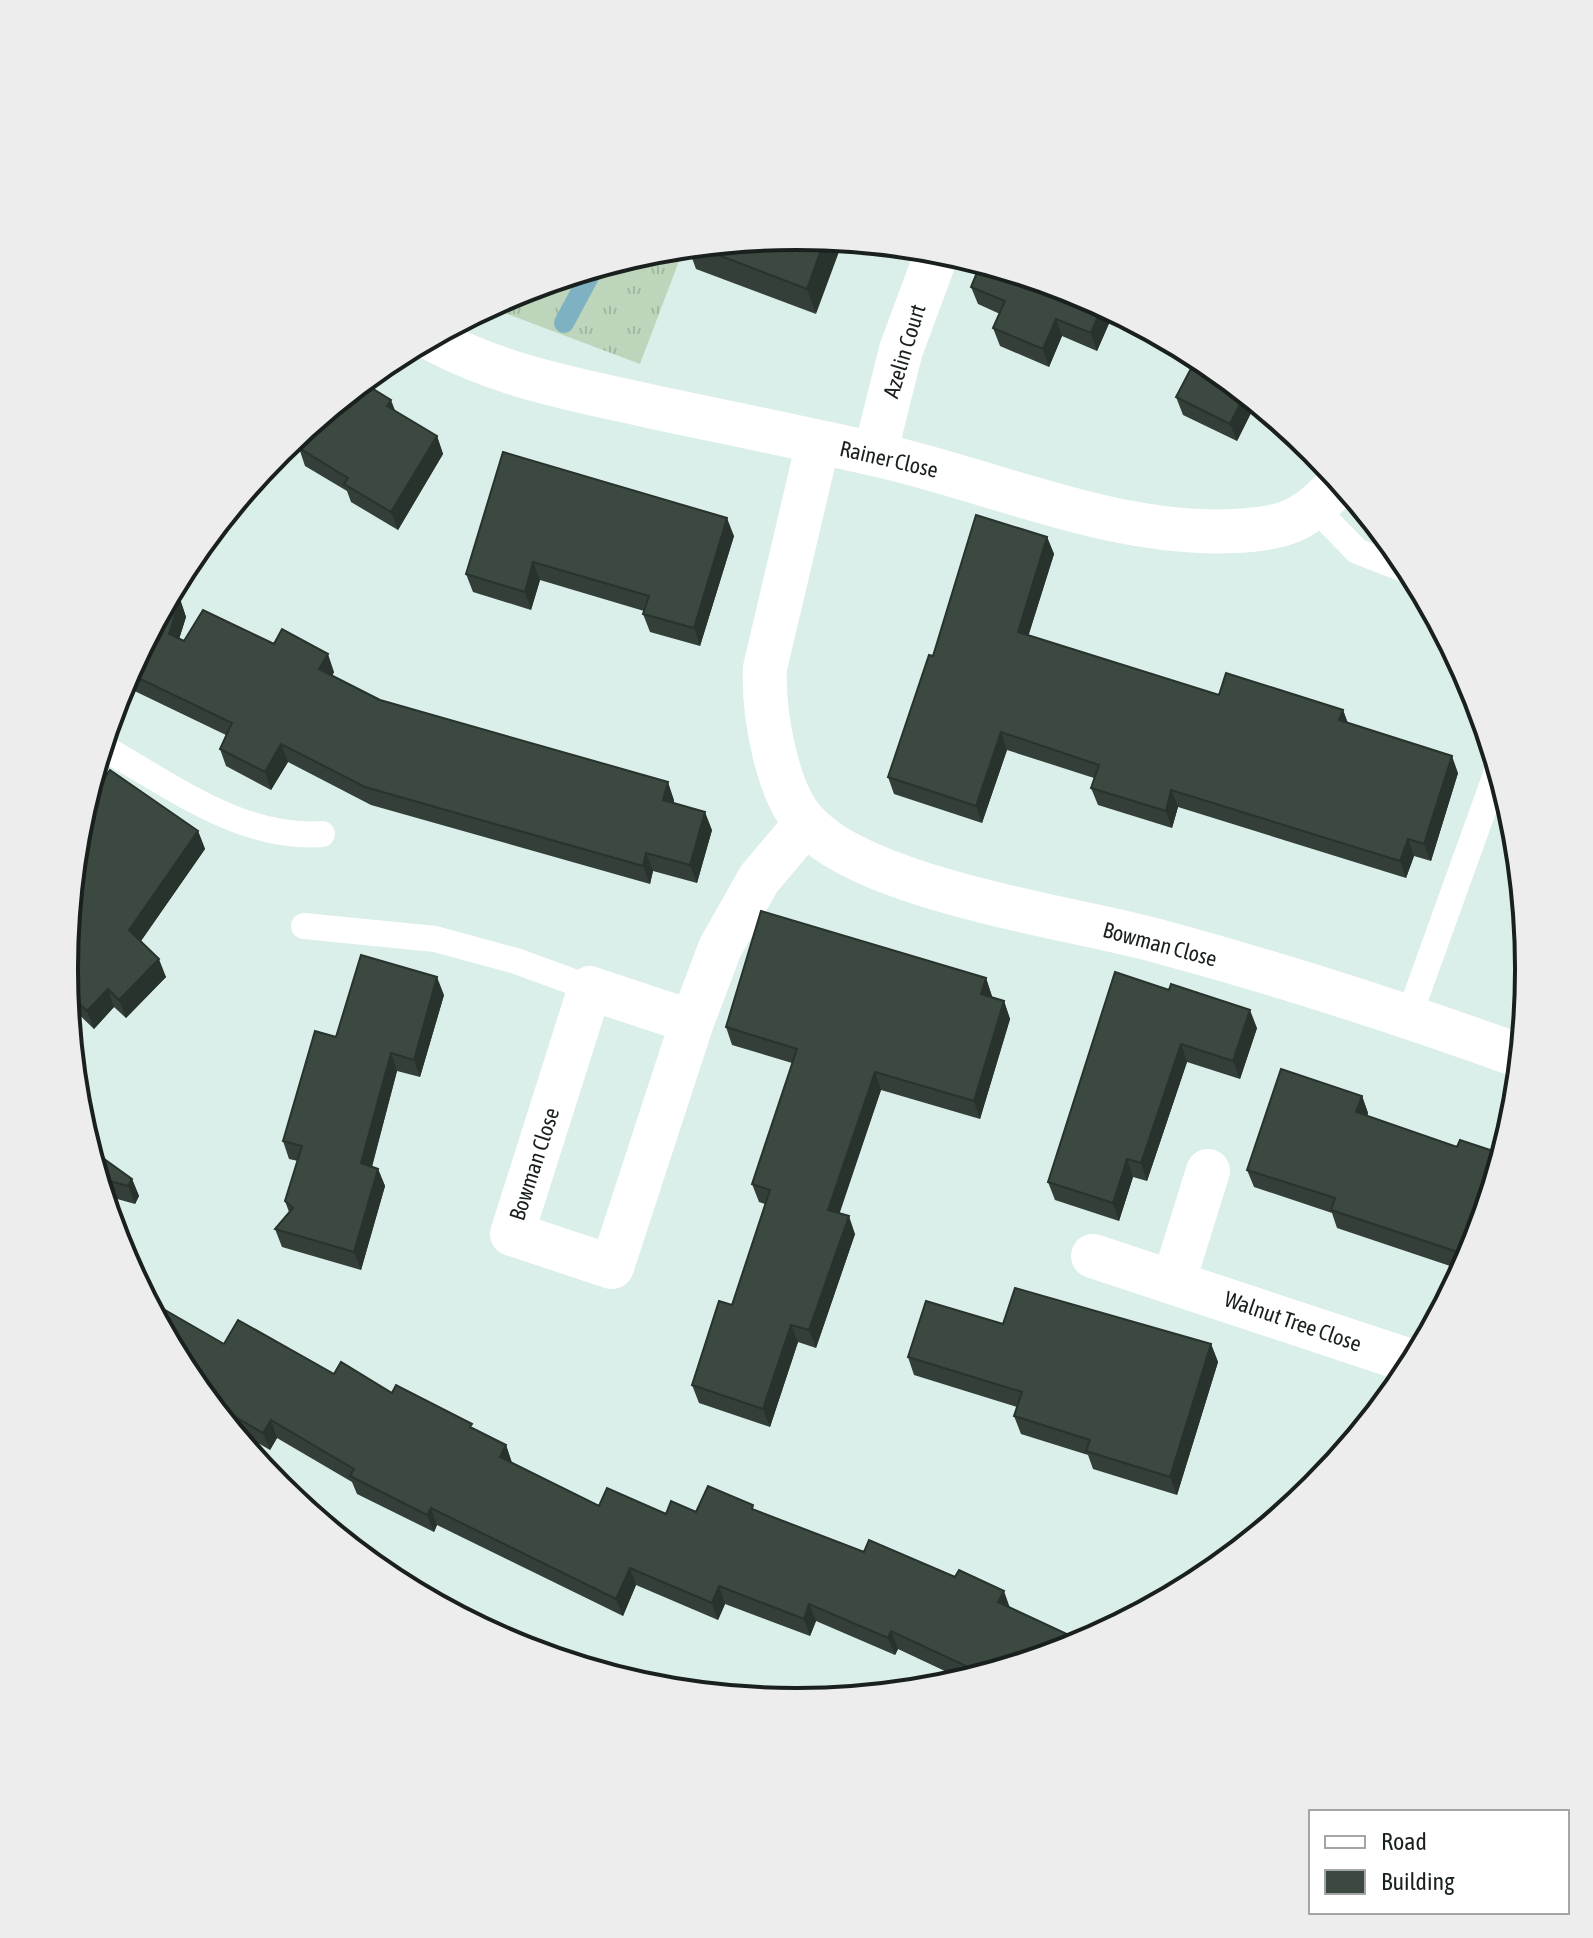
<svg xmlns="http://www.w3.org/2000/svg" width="1593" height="1938" font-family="'Asap Condensed',sans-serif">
  <defs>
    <pattern id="grass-tufts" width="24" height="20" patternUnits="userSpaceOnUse" patternTransform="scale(2)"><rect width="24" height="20" fill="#bdd5bb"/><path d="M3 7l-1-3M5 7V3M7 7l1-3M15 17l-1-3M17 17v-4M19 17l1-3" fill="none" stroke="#a2b7a0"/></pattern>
  </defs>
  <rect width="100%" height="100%" fill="#dbefea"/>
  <path fill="url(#grass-tufts)" d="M684,248l-44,116 -151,-57c51,-27 137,-54 195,-59z"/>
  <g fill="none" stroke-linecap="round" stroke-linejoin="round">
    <path stroke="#7eb2c2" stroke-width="20" d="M564,323l29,-54"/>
    <path stroke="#8c9b97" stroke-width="5" stroke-dasharray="6 4" stroke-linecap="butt" d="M501,308l7,-11"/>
    <path stroke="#fff" stroke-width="26" d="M1316,509l41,42 54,21
      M102,747c69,38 139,93 220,87
      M304,926l131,13 81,22 74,27
      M1409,1016l89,-247"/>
    <path stroke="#fff" stroke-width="44" d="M430,338c70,38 142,51 219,68 75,16 150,31 225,48 118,26 238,83 361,77 50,-2 72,-11 105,-49
      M818,443l-53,225c-2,43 11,123 41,155 59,66 263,94 352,118 122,33 243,72 362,115
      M875,454l26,-104 37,-100
      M590,988l102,34 -80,245 -100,-33z
      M692,1022l28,-74 39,-69 47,-56
      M1093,1256l320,106
      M1174,1280l34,-109"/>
  </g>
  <path fill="#333f38" d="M797,236l19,78 -120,-45 -8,-22z
    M971,287l106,5 37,20 -17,39 -35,-15 -13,31 -49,-21 -7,-18 7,-14 -22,-10z
    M1204,360l52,43 -19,38 -54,-26 -7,-18z
    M395,411l42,25 6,18 -45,76 -47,-28 -4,-11 -42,-25 -6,-18z
    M503,452l231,84 -34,110 -50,-14 -7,-18 1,-3 -104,-31 -9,30 -58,-18 -7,-18z
    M1047,537l7,17 -26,82 191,59 124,15 5,13 110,50 -27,88 -17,-5 -8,22 -228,-71 -6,21 -74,-23 -7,-17 3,-10 -87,-28 -25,73 -88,-29 -6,-17 45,-121z
    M170,594l10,5 6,18 -7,22 5,2 90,3 60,28 -2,4 48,24 294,100v3l38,27 -15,53 -44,-12 -3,13 -279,-79 -83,-43 -17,28 -45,-24 -6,-17 6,-14 -104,-50z
    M198,831l7,18 -64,92 25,36 -40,41 -12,-11 -20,22 -27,-26 -3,-34z
    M1115,972l142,56 -17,51 -53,-17 -40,119 -14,-4 -14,44 -64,-21 -7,-18z
    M986,978l6,19 12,4 6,18 -30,100 -99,-29 -42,123 16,21 -39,114 -18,-6 -28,85 -71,-24 -7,-18 40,-80 33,-101 -6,-2 -7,-18 40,-121 -60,-18 -6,-18z
    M444,995l-24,82 -23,-6 -25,96 6,2 7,17 -24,84 -79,-23 -7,-18 14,-17 -4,-11 13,-40 -9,-2 -6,-18 53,-104z
    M1362,1096l6,17 -1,3 106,134 -11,20 -125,-42 -5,-15 -78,-26 -7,-17z
    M89,1148l43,31 7,17 -4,8 -32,-9z
    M1003,1324l208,20 7,18 -41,133 -84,-26 -5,-14 -67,-21 -7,-18 3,-9 -103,-32 -6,-18z
    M224,1344l110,30 58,19 82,36 32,16 6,18 87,43 67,8 89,-4 254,97 67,39 -112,34 -66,-31 -3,6 -79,-34 -6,15 -85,-32 -7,16 -82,-35 -13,31 -186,-91 -3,7 -77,-38 -5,-12 -75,-44 -7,12 -40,-23 -43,-51z"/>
  <path fill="#29332e" d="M825,239l18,2 -27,73 -9,-25z
    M1102,306l12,6 -17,39 -6,-18z
    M1056,319l6,17 -13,31 -6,-18z
    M1245,394l11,9 -19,38 -7,-17z
    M391,400l7,18 -11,-12z
    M437,436l6,18 -45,76 -7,-18z
    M727,518l7,18 -34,110 -6,-18z
    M1047,537l7,17 -30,96 -6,-18z
    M533,562l7,18 -9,30 -6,-18z
    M180,599l6,18 -11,35 -6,-18z
    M328,654l6,18 -8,15 -7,-18z
    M1343,710l6,17 -10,-7z
    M1001,732l6,18 -25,73 -6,-17z
    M281,744l7,18 -17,28 -6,-18z
    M1452,756l6,17 -27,88 -7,-17z
    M668,782l6,18 -4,18 -7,-18z
    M1171,790l7,17 -6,21 -6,-17z
    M705,812l7,18 -15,53 -7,-18z
    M198,831l7,18 -69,99 -7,-18z
    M1408,839l6,17 -8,22 -6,-17z
    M646,853l7,18 -3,13 -7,-18z
    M159,959l7,18 -40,41 -7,-18z
    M437,977l7,18 -24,82 -6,-17z
    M986,978l6,18 -5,16 -6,-18z
    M108,989l6,18 -20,22 -7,-18z
    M1004,1001l6,18 -30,100 -6,-18z
    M1250,1010l7,18 -17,51 -7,-18z
    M1181,1044l6,18 -40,119 -6,-18z
    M391,1053l6,18 -29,110 -7,-18z
    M875,1072l6,18 -46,137 -7,-17z
    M1362,1096l6,17 -5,17 -7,-18z
    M1127,1159l6,18 -14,44 -6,-18z
    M378,1169l7,17 -24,84 -7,-18z
    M132,1179l7,17 -4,8 -7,-18z
    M849,1216l6,18 -39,114 -7,-18z
    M791,1325l7,17 -28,85 -7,-18z
    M1211,1344l7,18 -41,133 -7,-18z
    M271,1420l6,18 -7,12 -7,-17z
    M506,1445l6,18 -12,-6z
    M431,1508l6,17 -3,7 -7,-17z
    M630,1568l6,17 -13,31 -7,-17z
    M719,1586l6,18 -7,16 -6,-17z
    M1004,1591l6,17 -12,-6z
    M809,1604l7,17 -6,15 -6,-17z
    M891,1631l7,18 -3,6 -7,-17z"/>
  <path fill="#3b4941" stroke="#29332e" stroke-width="2" d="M797,236l28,3 -18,50 -112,-43z
    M981,263l96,29 25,14 -11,27 -35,-14 -13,30 -50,-21 12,-27 -34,-14z
    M1197,357l7,3 41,34 -15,30 -54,-27z
    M362,382l29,18 -4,6 50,30 -46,76 -47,-28 4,-6 -49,-30 16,-27z
    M503,452l224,66 -33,110 -51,-14 6,-18 -116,-34 -8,30 -59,-18z
    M976,515l71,22 -29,95 201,63 7,-22 117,37 -4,10 113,36 -28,88 -16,-5 -8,22 -229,-71 -5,21 -75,-23 8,-23 -98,-33 -25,74 -88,-29 41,-122 4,1z
    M170,594l10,5 -11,35 15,7 19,-31 71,34 8,-15 46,25 -9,15 61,31 288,82 -5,18 42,12 -15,53 -44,-12 -3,13 -278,-79 -84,-43 -16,28 -45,-23 12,-26 -104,-50z
    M110,770l88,61 -69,99 30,29 -40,41 -11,-11 -21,22 -21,-20 -2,-22 14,-143 5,-18z
    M761,911l225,67 -5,16 23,7 -30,100 -99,-29 -47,138 21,6 -40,114 -18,-5 -28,84 -71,-24 27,-84 13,4 38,-115 -18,-6 45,-135 -71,-22z
    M361,955l76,22 -23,83 -23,-7 -30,110 17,6 -24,83 -79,-23 18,-21 -8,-7 17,-55 -19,-5 32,-110 21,6z
    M1115,972l54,18 2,-6 79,26 -17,51 -52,-17 -40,119 -14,-4 -14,44 -65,-21z
    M1281,1069l81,27 -6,16 101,35 3,-7 42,14 -29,96 -3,6 -139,-46 4,-12 -88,-28z
    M89,1148l43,31 -4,7 -30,-8z
    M1015,1288l196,56 -41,133 -84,-26 4,-11 -76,-24 8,-24 -114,-35 18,-56 77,23z
    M146,1299l78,45 14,-24 96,54 7,-12 51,31 4,-8 76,39 -2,3 36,18 -6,12 99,49 8,-18 59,26 5,-13 25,11 12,-26 45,19 -1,4 112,43 5,-12 86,37 4,-7 45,21 -6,11 86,40 -8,4 -93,28 -92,-43 -3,7 -79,-34 -5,15 -85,-33 -7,17 -82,-35 -14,31 -185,-91 -4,7 -77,-39 4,-7 -83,-49 -8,13 -55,-32 -21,-25z"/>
  <g text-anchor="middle" stroke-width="8" stroke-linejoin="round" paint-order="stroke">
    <g font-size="22" fill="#19201e" stroke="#fff">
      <text transform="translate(904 351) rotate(-73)" y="8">Azelin Court</text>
      <text transform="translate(889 459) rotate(13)" y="8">Rainer Close</text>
      <text transform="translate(1160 944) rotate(15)" y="8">Bowman Close</text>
      <text transform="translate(534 1164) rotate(-72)" y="8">Bowman Close</text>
      <text transform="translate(1293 1321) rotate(19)" y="8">Walnut Tree Close</text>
    </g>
  </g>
  <path d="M0 0H1593V1938H0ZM796 250H797A718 718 0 0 1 1515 968V970A718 718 0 0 1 797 1688H796A718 718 0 0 1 78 970V968A718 718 0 0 1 796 250Z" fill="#ededed" fill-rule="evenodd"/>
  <path fill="none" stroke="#19201e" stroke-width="4" d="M796 250H797A718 718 0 0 1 1515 968V970A718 718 0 0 1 797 1688H796A718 718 0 0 1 78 970V968A718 718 0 0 1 796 250Z"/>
  <rect x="1309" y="1810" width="260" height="104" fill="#ffffff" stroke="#a3a6a5" stroke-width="2"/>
  <rect x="1325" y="1836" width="40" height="12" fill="#ffffff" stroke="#a3a6a5" stroke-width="2"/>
  <text x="1381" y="1850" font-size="24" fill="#19201e">Road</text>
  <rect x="1325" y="1870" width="40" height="24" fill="#3b4941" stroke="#a3a6a5" stroke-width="2"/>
  <text x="1381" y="1890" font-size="24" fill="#19201e">Building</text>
</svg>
